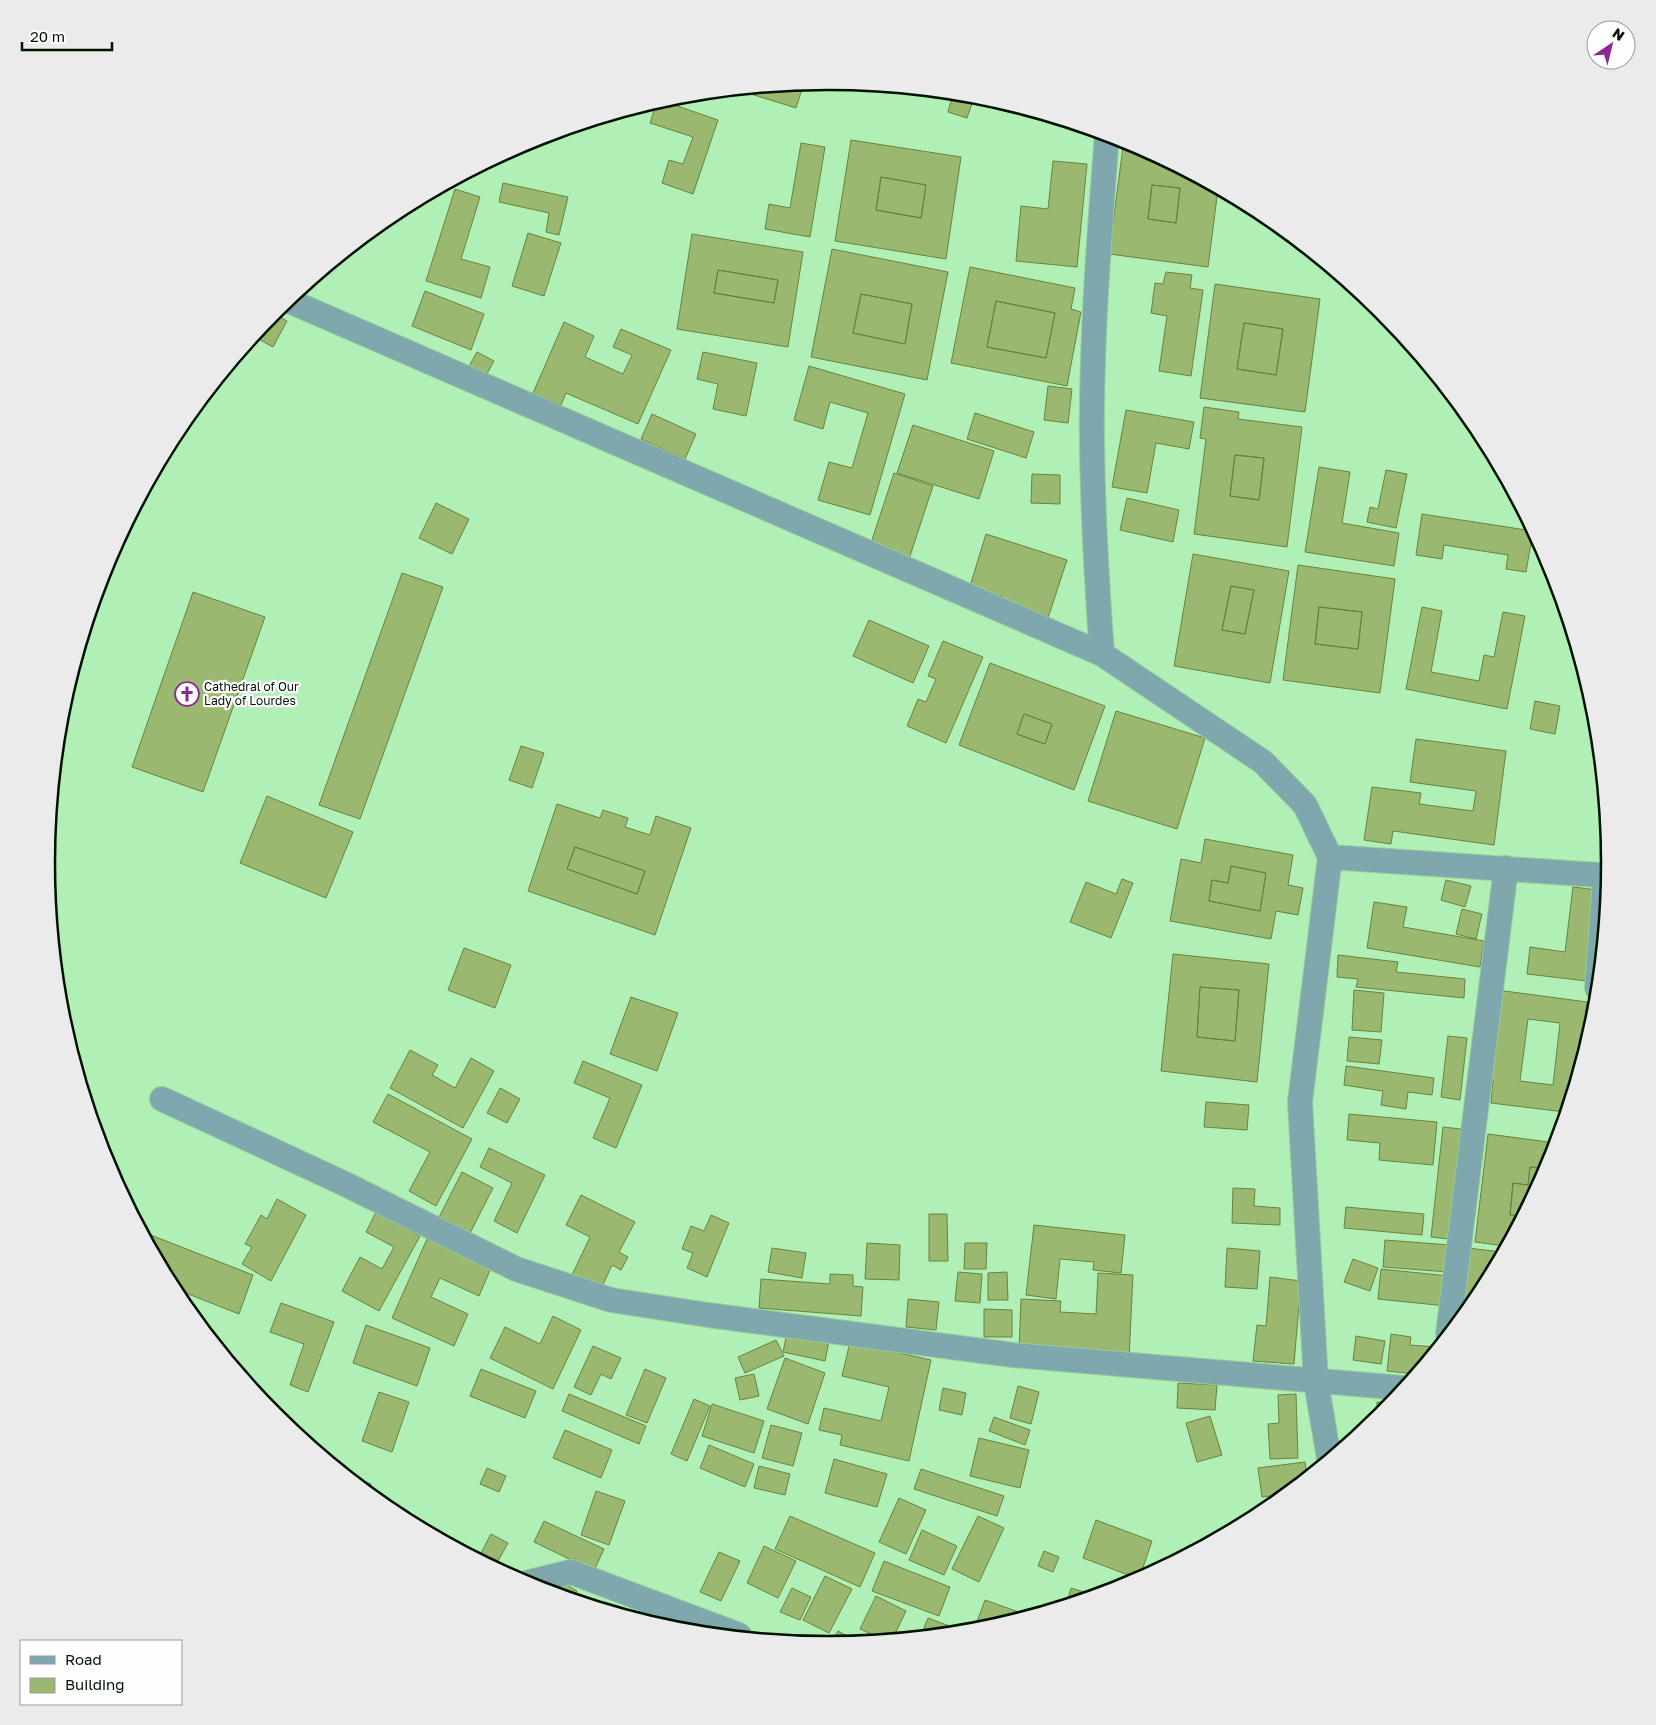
<svg xmlns="http://www.w3.org/2000/svg" width="1656" height="1725" font-family="'Golos Text',sans-serif">
  <rect width="100%" height="100%" fill="#b0f0b6"/>
  <path fill="#9ab870" stroke="#68833d" fill-rule="evenodd" d="M804,83l-8,25 -58,-18z
    M953,93l22,2 -8,23 -19,-6z
    M660,100l58,20 -25,74 -31,-11 7,-23 14,4 10,-27 -43,-14 7,-22z
    M851,140l110,17 -15,102 -111,-18zM881,177l45,8 -5,33 -45,-8z
    M801,143l24,4 -15,90 -45,-8 4,-25 21,4z
    M1123,147l22,3 73,39 -10,78 -99,-13zM1152,185l28,3 -4,35 -28,-4z
    M1053,161l34,3 -10,103 -61,-6 5,-55 27,3z
    M881,177l45,8 -5,33 -45,-8z
    M503,183l65,14 -9,38 -13,-3 3,-19 -50,-11z
    M1152,185l28,3 -4,35 -28,-4z
    M455,189l25,8 -19,62 29,8 -9,31 -55,-17z
    M432,192l-3,8 -7,-3z
    M528,233l33,10 -17,53 -32,-10z
    M692,234l111,18 -15,95 -111,-18zM718,270l60,10 -4,23 -60,-10z
    M832,249l116,23 -21,108 -116,-23zM861,294l51,10 -7,40 -52,-11z
    M970,267l105,21 -4,21 10,3 -14,74 -116,-23zM996,301l59,12 -9,45 -59,-11z
    M718,270l60,10 -4,23 -60,-10z
    M1166,272l26,3 -2,13 13,2 -12,86 -32,-5 8,-55 -16,-3 4,-30 8,1z
    M1215,284l105,15 -15,113 -105,-14zM1244,323l39,6 -7,46 -39,-6z
    M425,291l59,23 -13,36 -59,-24z
    M861,294l51,10 -7,40 -52,-11z
    M996,301l59,12 -9,45 -59,-11z
    M273,313l14,8 -14,26 -20,-11z
    M564,322l30,14 -9,21 38,17 9,-19 -19,-8 8,-18 50,21 -33,74 -72,-31 -5,12 -28,-12z
    M1244,323l39,6 -7,46 -39,-6z
    M477,352l17,9 -10,18 -17,-9z
    M703,352l54,11 -11,53 -33,-7 5,-25 -21,-5z
    M809,366l96,28 -35,121 -52,-15 11,-38 23,6 16,-55 -38,-11 -7,27 -29,-9z
    M1048,386l24,3 -4,34 -24,-3z
    M1204,407l35,5 -1,7 64,8 -15,120 -93,-13 12,-95 -6,-1zM1235,455l29,3 -5,42 -29,-4z
    M1126,410l68,12 -5,27 -33,-6 -9,50 -35,-6z
    M975,413l59,19 -8,26 -59,-19z
    M652,414l44,20 -11,25 -44,-20z
    M913,425l81,26 -15,48 -82,-26z
    M1235,455l29,3 -5,42 -29,-4z
    M1319,467l31,5 -8,51 57,10 -5,33 -89,-14z
    M1386,470l21,4 -11,54 -29,-6 3,-15 8,2z
    M894,473l39,13 -24,73 -39,-13z
    M1032,474l28,1v29l-29,-1z
    M1127,498l52,12 -6,32 -53,-12z
    M436,503l33,16 -17,35 -33,-16z
    M1422,514l111,17 -7,41 -20,-3 2,-14 -64,-10 -2,14 -26,-4z
    M986,534l81,26 -19,58 -48,-15 2,-7 -32,-10z
    M119,538l-37,104 24,-79z
    M1193,554l96,17 -19,112 -96,-17zM1231,586l23,4 -9,44 -23,-4z
    M1298,565l97,14 -15,114 -97,-13zM1319,607l43,5 -4,37 -43,-5z
    M402,573l41,14 -83,232 -41,-14z
    M1231,586l23,4 -9,44 -23,-4z
    M193,592l72,25 -62,175 -71,-25z
    M1319,607l43,5 -4,37 -43,-5z
    M1422,607l20,4 -11,61 48,9 5,-26 10,2 9,-45 22,4 -18,93 -101,-20z
    M869,620l60,26 -16,37 -60,-27z
    M943,641l40,16 -37,86 -39,-17 11,-27 8,3 10,-23 -8,-3z
    M990,663l115,43 -31,84 -115,-45zM1024,714l28,10 -7,20 -28,-10z
    M1535,701l25,5 -5,28 -25,-5z
    M1116,711l89,27 -28,91 -89,-28z
    M1024,714l28,10 -7,20 -28,-10z
    M1416,739l90,12 -12,94 -101,-14 -2,13 -27,-4 8,-53 49,6 -2,11 54,7 3,-20 -66,-9z
    M521,746l23,7 -12,35 -23,-8z
    M267,796l86,36 -27,66 -86,-35z
    M557,804l43,14 3,-8 25,8 -3,9 25,8 6,-19 35,12 -36,107 -127,-44zM575,847l70,24 -8,23 -70,-25z
    M1205,839l88,16 -5,30 15,3 -5,27 -22,-4 -5,28 -101,-18 11,-62 20,4zM1231,866l35,7 -6,38 -51,-10 3,-21 16,3z
    M575,847l70,24 -8,23 -70,-25z
    M1231,866l35,7 -6,38 -51,-10 3,-21 16,3z
    M1122,879l11,4 -22,55 -41,-16 16,-40 30,12z
    M1446,880l25,6 -6,21 -24,-7z
    M1573,887l25,3 -11,91 -60,-7 3,-27 35,5z
    M1374,902l33,5 -4,20 81,14 -4,26 -113,-19z
    M1462,909l20,5 -6,25 -20,-5z
    M464,948l47,17 -16,43 -47,-18z
    M1173,954l96,10 -12,118 -96,-11zM1200,987l39,3 -4,51 -38,-4z
    M1338,955l60,7 -2,10 69,7 -1,19 -108,-11 2,-8 -21,-2z
    M1200,987l39,3 -4,51 -38,-4z
    M1354,990l30,3 -3,39 -29,-2z
    M1497,990l90,12 -8,66 -14,44 -74,-9 2,-23 -7,-1zM1528,1019l32,4 -7,62 -33,-4z
    M631,997l47,16 -21,58 -47,-17z
    M1448,1036l19,2 -7,62 -19,-3z
    M1349,1037l33,3 -3,24 -32,-3z
    M410,1050l28,15 -6,10 23,13 16,-30 23,13 -31,57 -73,-40z
    M583,1061l59,24 -26,63 -23,-10 17,-40 -36,-15z
    M1346,1066l88,12 -2,17 -24,-3 -2,17 -25,-4 2,-14 -39,-6z
    M500,1088l20,11 -13,24 -20,-10z
    M388,1094l84,45 -36,67 -27,-15 21,-39 -57,-30z
    M1206,1102l43,3 -2,25 -43,-3z
    M1349,1114l88,8 -4,43 -54,-5 1,-17 -33,-3z
    M1443,1127l18,2 -12,110 -18,-2z
    M1488,1134l68,9 -6,19 -12,23 1,-17 -9,-1 -2,18 -15,-2 -3,32 11,1 -16,30 -30,-4z
    M489,1148l56,27 -28,58 -23,-12 18,-38 -32,-16z
    M1530,1167l9,1 -1,17 -17,31 -11,-1 3,-32 15,2z
    M462,1172l31,16 -28,55 -31,-16z
    M1233,1188l22,1 -1,17 26,2v17l-48,-2z
    M581,1195l54,27 -16,30 9,5 -7,13 -9,-5 -11,24 -29,-14 18,-38 -24,-12z
    M277,1199l29,16 -35,66 -29,-17 10,-17 -7,-3 16,-29 6,4z
    M1346,1207l78,7 -2,21 -78,-7z
    M376,1212l44,24 -41,75 -37,-20 18,-34 22,12 12,-22 -28,-15z
    M929,1214h18l1,47h-19z
    M711,1215l18,8 -22,54 -20,-9 6,-15 -11,-4 9,-23 13,5z
    M1034,1225l91,10 -4,38 -28,-3 1,-8 -34,-3 -4,40 -30,-4z
    M143,1232l110,43 -14,39 -66,-26z
    M427,1239l64,29 -12,28 -39,-18 -9,19 37,17 -14,32 -62,-28z
    M1385,1240l65,5 -2,27 -65,-5z
    M867,1243l33,2 -1,35 -34,-1z
    M965,1243h22l-1,26h-22z
    M772,1248l34,5 -4,25 -34,-6z
    M1227,1248l33,3 -3,38 -32,-2z
    M1467,1248l35,4 -24,45 -19,23z
    M1353,1259l25,9 -8,23 -26,-9z
    M1381,1269l68,7 -3,30 -68,-7z
    M958,1272l24,2 -2,29 -25,-2z
    M1007,1272l1,28h-20v-27z
    M1098,1273l35,2 -4,83 -110,-6 2,-53 40,2 -1,11 36,2z
    M830,1274l23,1v11l10,1 -2,29 -102,-8 2,-29 69,5z
    M1270,1277l31,4 -7,83 -41,-3 4,-36 9,1z
    M908,1299l31,3 -3,28 -30,-3z
    M281,1303l53,19 -26,70 -18,-7 14,-41 -34,-12z
    M984,1309l28,1v27h-28z
    M553,1316l28,14 -28,59 -63,-31 15,-31 35,17z
    M366,1325l64,23 -13,38 -64,-23z
    M787,1332l42,9 -4,20 -42,-9z
    M1391,1334l20,3 -1,8 26,2 -21,27 -28,-3z
    M1356,1336l29,5 -4,23 -28,-4z
    M776,1340l8,16 -39,17 -7,-16z
    M850,1342l81,18 -22,101 -69,-16 2,-10 -23,-5 5,-22 57,13 8,-34 -47,-11z
    M593,1346l28,12 -10,21 -10,-5 -10,21 -17,-8z
    M785,1358l40,15 -17,51 -41,-15z
    M481,1369l55,22 -11,27 -55,-22z
    M645,1369l21,9 -19,45 -21,-8z
    M754,1374l5,22 -19,4 -5,-22z
    M1178,1383l39,2 -2,25 -38,-2z
    M1018,1386l21,6 -8,32 -21,-6z
    M943,1388l23,5 -4,22 -23,-5z
    M379,1392l30,10 -17,50 -30,-11z
    M569,1394l77,32 -7,18 -77,-33z
    M1296,1394l2,64 -28,1 -2,-35 11,-1 -1,-28z
    M694,1399l16,7 -23,55 -16,-7z
    M1377,1402h15l-15,17z
    M712,1404l52,17 -10,32 -52,-17z
    M1210,1416l12,39 -25,7 -11,-39z
    M994,1417l36,13 -5,15 -36,-14z
    M771,1425l31,8 -9,33 -31,-8z
    M565,1430l47,20 -11,28 -48,-20z
    M979,1438l50,12 -9,38 -50,-12z
    M709,1445l45,19 -9,23 -45,-19z
    M834,1459l53,15 -10,33 -52,-14z
    M1305,1462l2,14 -22,18 -23,3 -4,-29z
    M759,1466l31,8 -5,21 -31,-7z
    M487,1468l19,8 -7,16 -19,-8z
    M921,1469l83,27 -7,20 -83,-27z
    M358,1479l13,5 -3,7 -11,-9z
    M596,1491l29,10 -16,44 -28,-10z
    M899,1498l27,12 -20,44 -27,-12z
    M790,1516l85,37 -15,34 -85,-38z
    M978,1516l26,12 -25,54 -27,-13z
    M1096,1520l56,21 -13,38 -56,-21z
    M544,1521l60,28 -10,22 -60,-29z
    M922,1530l35,16 -13,29 -35,-15z
    M491,1534l17,9 -10,18 -17,-8z
    M764,1546l32,15 -18,37 -31,-15z
    M1044,1551l15,6 -6,15 -15,-6z
    M719,1552l21,9 -19,40 -21,-9z
    M884,1561l66,26 -11,29 -67,-25z
    M825,1576l27,13 -23,44 -26,-13z
    M558,1580l19,11 -4,7 -21,-6z
    M792,1588l19,9 -11,23 -20,-8z
    M1071,1588l23,7 -27,8z
    M876,1596l30,15 -13,27 -11,1 -22,-10z
    M985,1600l42,15 -53,15z
    M928,1618l24,9 -2,5 -29,3z
    M838,1631l16,9 -1,2 -23,2z
    M862,1635l12,5 -14,1z"/>
  <g fill="none" stroke-linecap="round" stroke-linejoin="round">
    <g stroke="#94cc99" stroke-width="26">
      <path id="street" d="M1107,134c-7,91 -14,182 -15,273 -1,83 4,165 10,247l161,108 42,43 25,52 -30,245 16,280 13,76
        M287,300l815,354
        M1330,857l268,18 7,5 -8,108
        M162,1099l181,84 173,86 95,31 97,15 305,40 390,33
        M1448,1334l58,-466
        M526,1583l45,-11 168,63"/>
    </g>
    <use href="#street" stroke="#7ea8ae" stroke-width="24"/>
  </g>
  <defs>
    <g id="church-ring" transform="scale(1.25)"><circle r="9.5" fill="#fefefe" stroke="#8c288f" stroke-width="1.5"/><path d="M-1.2-6h2.4v3.5h3.3v2.4h-3.3V6h-2.4V-.1h-3.3v-2.4h3.3Z" fill="#8c288f"/></g>
  </defs>
  <g fill-rule="evenodd">
    <use href="#church-ring" x="187" y="694"/>
  </g>
  <g text-anchor="middle" stroke-width="4.5" stroke-linejoin="round" paint-order="stroke">
    <g font-size="12" fill="#001201" stroke="#fefefe" text-anchor="start">
      <text x="204" y="691">Cathedral of Our<tspan x="204" dy="14">Lady of Lourdes</tspan></text>
    </g>
  </g>
  <path d="M0 0H1656V1725H0ZM55 863a773 773 0 1 1 1546 0a773 773 0 1 1-1546 0Z" fill="#eaebea" fill-rule="evenodd"/>
  <path fill="none" stroke="#001201" stroke-width="2.5" d="M55 863a773 773 0 1 1 1546 0a773 773 0 1 1-1546 0Z"/>
  <rect x="20" y="1640" width="162" height="65" fill="#fefefe" stroke="#98a099"/>
  <rect x="30" y="1656" width="25" height="8" fill="#7ea8ae" stroke="#98a099"/>
  <text x="65" y="1665" font-size="15" fill="#001201">Road</text>
  <rect x="30" y="1678" width="25" height="15" fill="#9ab870" stroke="#98a099"/>
  <text x="65" y="1690" font-size="15" fill="#001201">Building</text>
  <g transform="translate(1611 45) rotate(35)"><circle r="24" fill="#fefefe" stroke="#98a099"/>
  <path d="M0-4L9 19L0 12L-9 19Z" fill="#8c288f"/>
  <text y="-8" font-size="14" font-weight="bold" text-anchor="middle" fill="#001201">N</text>
  </g>
  <path d="M22 42v8h90v-8" fill="none" stroke="#001201" stroke-width="2.5"/>
  <text x="30" y="42" font-size="15" fill="#001201" stroke="#fefefe" stroke-width="4" paint-order="stroke">20 m</text>
</svg>
